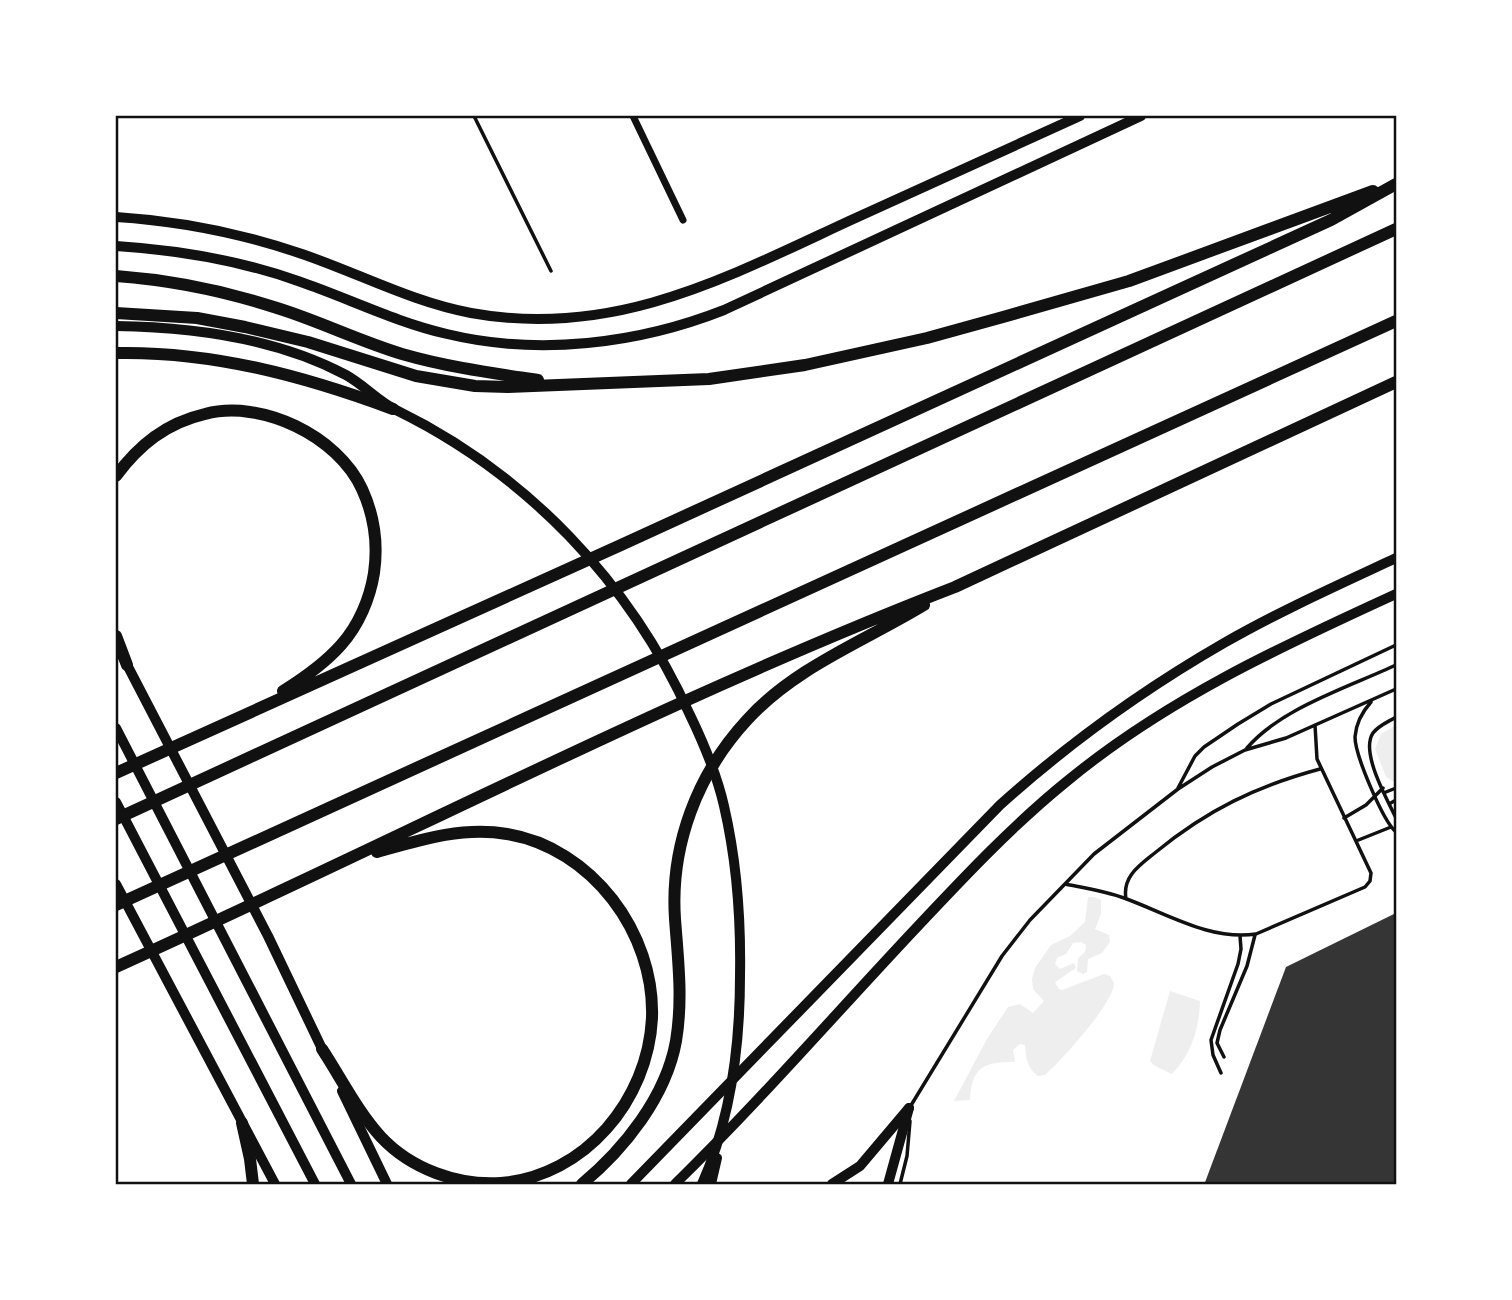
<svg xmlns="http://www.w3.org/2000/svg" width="1512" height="1300" font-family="'IBM Plex Sans',sans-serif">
  <rect width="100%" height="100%" fill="#fff"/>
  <path fill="#eee" d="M1396,725v58l-10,-6 -11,-28 6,-15z
    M1088,897h6l7,3v14l-6,15 14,6 1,7 -8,11 -14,6 -1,13 -4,2 -6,-3 1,-13 7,-6 1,-7 -5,-3 -8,1 -7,11 -9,4 -2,6 5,5 14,-6 2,5 -21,14 4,7 3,1 42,-16 6,2 4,7c0,20 -53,78 -69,92l-7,1c-11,-8 -12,-18 -13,-31l-5,-1 -7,6 2,12c-31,0 -43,4 -45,38l-16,1 33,-62 21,-32 12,-3 13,9 11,-12 -11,-12 -1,-10 3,-11 16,-23 19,-9 15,-14z
    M1170,991l30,10c-1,28 -8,52 -28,73l-17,-8 -5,-5z"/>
  <path fill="#353535" d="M1396,913v272h-192l82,-218z"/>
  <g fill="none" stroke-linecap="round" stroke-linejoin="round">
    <path stroke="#111" stroke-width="3.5" d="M474,116l77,155
      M1371,702c-9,10 -15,21 -16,35 0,18 28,84 41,95
      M1396,717c-8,5 -17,8 -23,16 -13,19 14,66 23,85
      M1247,748c34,-40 102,-61 149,-83
      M1178,788l17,-32 9,-9 34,-23 33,-20 125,-59
      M1386,792l10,-4
      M1389,804l7,-4
      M1344,818l22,-13 17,-17
      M1356,841l35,-14
      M1065,884c20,4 40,7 59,14 42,15 86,43 132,36l109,-47 5,-6 1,-8 -54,-114 -2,-34
      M1126,899c-4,-23 14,-34 30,-47 51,-42 101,-66 164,-83
      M1224,1057l-7,-14 3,-13 27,-64 8,-31
      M1221,1073l-8,-18 -2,-15 27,-76 3,-15 -1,-13
      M910,1107l92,-151 28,-36 64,-66 84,-65 34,-22 33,-17 41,-12 110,-49
      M900,1184l7,-28 3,-35"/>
    <path stroke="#111" stroke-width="7" d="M633,116l50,104"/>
    <path stroke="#111" stroke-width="10" d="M116,217c63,4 125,16 186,37 56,19 110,48 169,59 142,26 255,-35 378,-92 77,-35 154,-70 231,-105
      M116,246c62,4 123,14 182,35 50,17 97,41 149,53 91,22 191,10 277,-24l417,-194
      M631,1184l369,-379c69,-62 144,-116 224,-162 56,-32 114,-58 172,-85
      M675,1184c84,-82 162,-172 243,-258 47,-50 95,-101 148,-144 99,-82 214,-135 330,-188
      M711,1184l6,-26
      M832,1184l28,-18 49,-58"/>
    <path stroke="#111" stroke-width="10" d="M116,326c78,1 160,12 230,49 18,10 32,26 50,35 131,64 234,172 294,305 14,29 27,60 34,91 13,56 17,113 16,170 0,69 -10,145 -38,208
      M123,657l145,279 57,119
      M116,728l235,456
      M116,802l199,382
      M116,884l159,300
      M342,1091l45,93
      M888,1184l21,-76"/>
    <path stroke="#111" stroke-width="12" d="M116,276c54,4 109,15 161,32 42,13 82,33 125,46 45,13 90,19 136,26
      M116,313l81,5 48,9 63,15 108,34 59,10 33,1 201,-8 96,-14 122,-27 76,-21 126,-36 244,-90
      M116,353c96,-2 188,23 277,56
      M116,476c23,-31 50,-53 89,-62 56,-15 133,22 157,75 12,26 16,56 12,84 -4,25 -15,52 -33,72 -16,18 -37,33 -58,46
      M116,636l11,29
      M116,773l505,-228 710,-325 65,-36
      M116,819l1280,-590
      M116,905l1280,-584
      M116,967c280,-126 552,-269 839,-380l441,-205
      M322,1049c19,29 36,63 59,88 30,32 77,49 120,46 84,-7 147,-83 151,-165 3,-85 -60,-170 -145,-184 -44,-8 -88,6 -130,18
      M242,1123l8,36 3,25
      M582,1184c42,-35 84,-87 94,-143 7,-42 2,-81 -1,-122 -5,-73 22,-145 72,-199 48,-53 118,-79 177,-115"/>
  </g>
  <rect width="1512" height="1300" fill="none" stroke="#ffffff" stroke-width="234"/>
  <rect x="117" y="117" width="1278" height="1066" fill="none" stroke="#111" stroke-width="2.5"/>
</svg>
